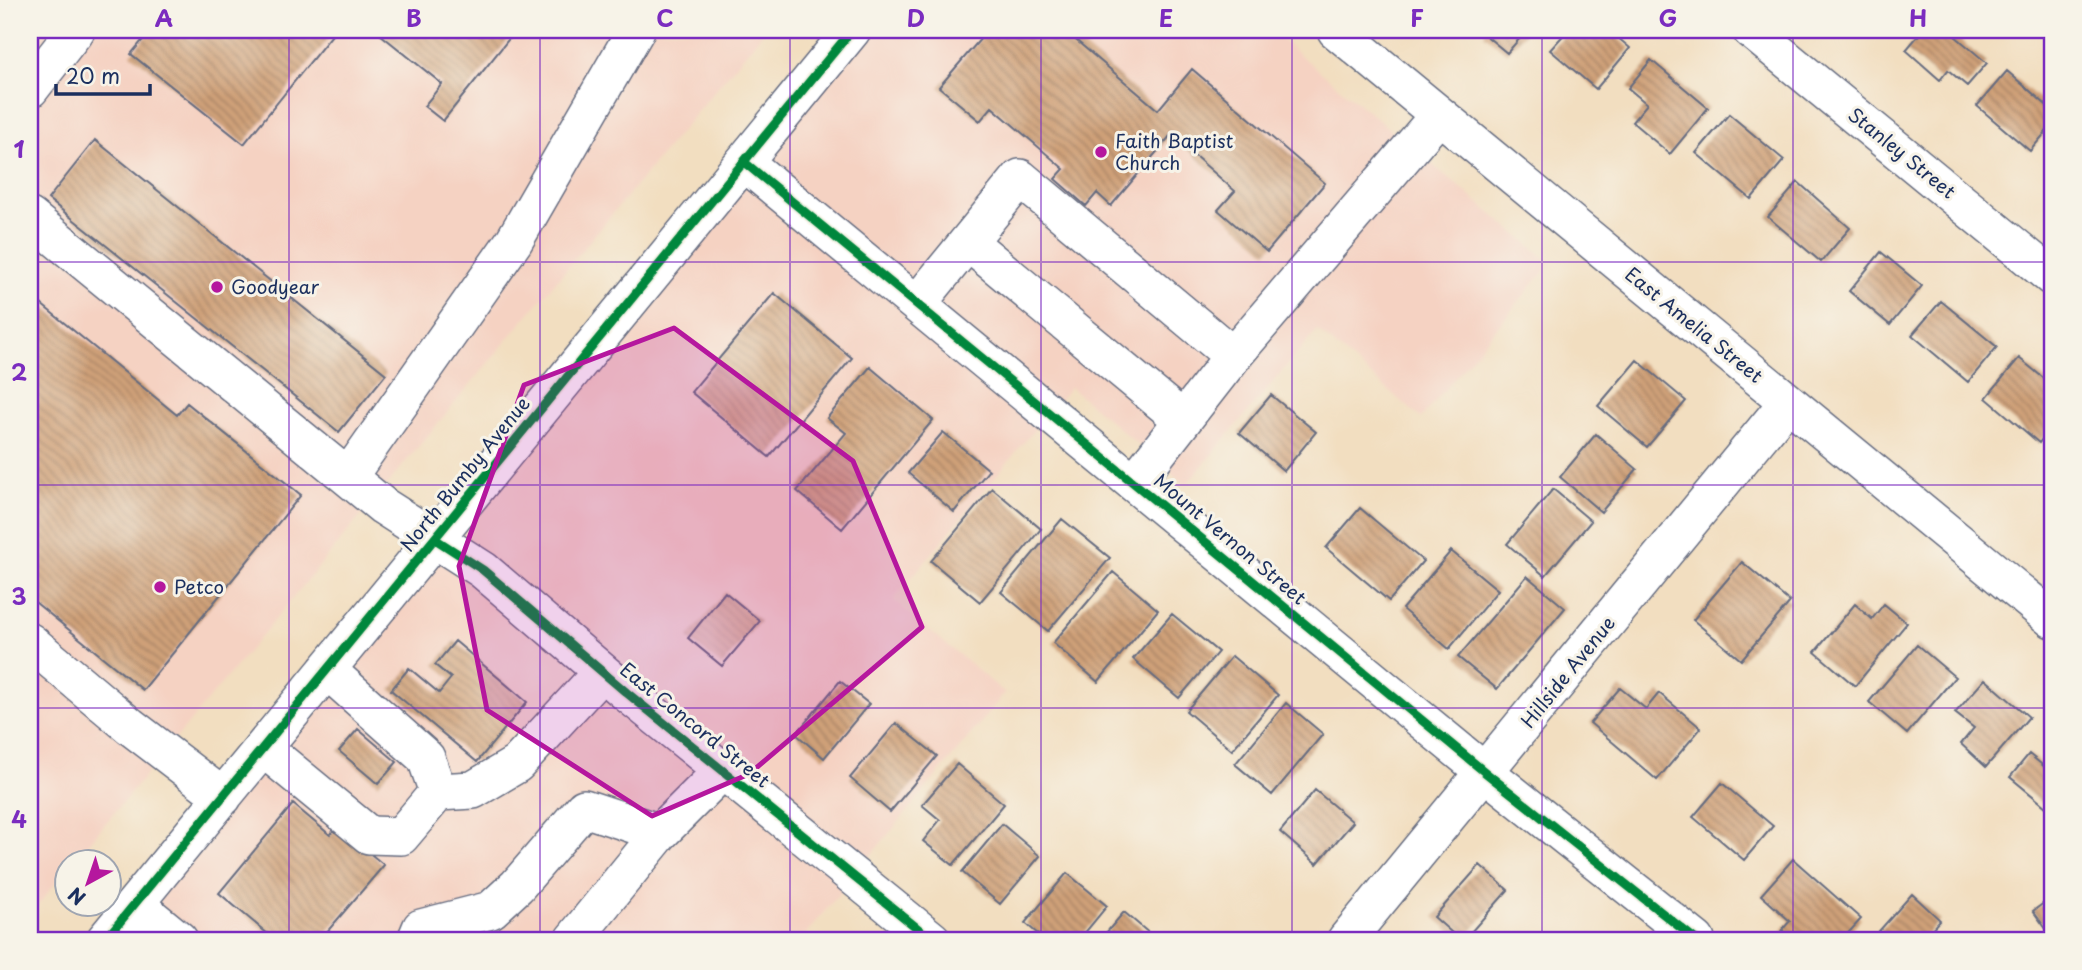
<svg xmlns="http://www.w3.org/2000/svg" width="2082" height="970" font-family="'Playpen Sans',sans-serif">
  <defs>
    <pattern id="building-back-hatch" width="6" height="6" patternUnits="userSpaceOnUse" patternTransform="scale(1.75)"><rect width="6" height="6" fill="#cfa078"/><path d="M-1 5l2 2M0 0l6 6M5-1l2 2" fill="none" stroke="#a78366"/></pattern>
  </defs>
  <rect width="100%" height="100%" fill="#f7f3e8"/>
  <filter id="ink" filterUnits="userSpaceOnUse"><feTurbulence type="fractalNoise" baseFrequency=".0143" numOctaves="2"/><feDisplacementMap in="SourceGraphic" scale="14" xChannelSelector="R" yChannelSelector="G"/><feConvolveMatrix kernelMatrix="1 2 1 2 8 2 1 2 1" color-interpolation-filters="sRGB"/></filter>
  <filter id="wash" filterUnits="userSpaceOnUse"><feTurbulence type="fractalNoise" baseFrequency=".00686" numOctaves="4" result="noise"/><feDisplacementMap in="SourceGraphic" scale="28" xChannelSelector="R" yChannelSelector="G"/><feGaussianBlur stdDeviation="1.57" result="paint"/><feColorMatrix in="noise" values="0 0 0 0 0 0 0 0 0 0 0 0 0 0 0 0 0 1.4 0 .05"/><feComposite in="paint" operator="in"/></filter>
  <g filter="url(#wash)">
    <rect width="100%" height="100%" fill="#f2dec0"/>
    <path fill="#f5d2c2" d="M30,30h735l-691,831 -8,1v8l-36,45z
      M853,30h417l281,233 -130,155 -104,-88 -131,155 -116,-98 -177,213 112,93 -204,247h-693z"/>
    <g id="blocks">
      <path fill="url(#building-back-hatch)" d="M151,30h185l-92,114 -113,-90z
        M375,30h141l-73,91 -19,-15 18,-22z
        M988,30h76l94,80 34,-41 133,114 -58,69 -49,-42 17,-19 -64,-56 -60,71 -14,-13 -11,13 -31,-27 9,-10 -72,-62 -12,14 -41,-34z
        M1487,30h40l-20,23 -23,-19z
        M1568,30h41l21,18 -34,41 -46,-39z
        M1923,30h25l39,33 -20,23 -19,-16 -8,10 -34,-30z
        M1651,60l57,48 -38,46 -38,-32 15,-18 -19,-16z
        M2007,71l45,39v15l-22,26 -53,-45z
        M1729,114l55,46 -33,39 -55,-46z
        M95,140l291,234 -47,58 -291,-233z
        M1798,182l52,46 -29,34 -53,-45z
        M1881,252l41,34 -32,39 -41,-34z
        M774,293l78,65 -83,99 -78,-65z
        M30,295l147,120 10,-12 114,92 -158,195 -113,-92z
        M1941,301l56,46 -29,35 -56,-47z
        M2019,358l33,27v42l-13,16 -53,-45z
        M1637,360l49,41 -39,46 -49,-41z
        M870,367l63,53 -91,109 -45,-38 49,-58 -19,-15z
        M1271,395l45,37 -32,39 -45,-38z
        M943,432l46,38 -35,42 -46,-39z
        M1596,434l41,35 -36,43 -41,-35z
        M992,488l49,41 -61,73 -49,-41z
        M1553,489l38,32 -46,55 -38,-32z
        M1360,508l63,53 -34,40 -63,-53z
        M1062,519l48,39 -62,73 -47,-39z
        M1451,551l47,39 -49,59 -47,-40z
        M1742,562l48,40 -49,58 -48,-40z
        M1113,572l45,38 -60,72 -45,-39z
        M1527,576l38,32 -68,81 -39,-32z
        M725,592l35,29 -38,45 -34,-28z
        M1855,604l17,15 12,-15 23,19 -52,63 -40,-34z
        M1172,614l46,38 -39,46 -46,-39z
        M455,641l72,61 -50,60 -86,-72 18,-22 30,25 12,-15 -16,-13z
        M1917,645l38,32 -48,57 -38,-32z
        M1232,656l46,39 -46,55 -46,-39z
        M1985,679l44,38 -43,50 -25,-23 13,-16 -19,-15z
        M840,681l29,23 -45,54 -28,-24z
        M1620,688l26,21 13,-16 42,35 -44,52 -67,-57z
        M1286,703l37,31 -51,61 -37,-31z
        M896,723l41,33 -47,56 -40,-34z
        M358,729l39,33 -19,22 -39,-33z
        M2029,754l23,19v39l-42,-35z
        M957,764l47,40 -51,61 -30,-24 17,-21 -18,-15z
        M1722,783l51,43 -29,34 -51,-43z
        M1315,790l38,32 -36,42 -37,-32z
        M293,804l37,31 7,-9 47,39 -64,75h-45l-56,-47z
        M1002,824l38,32 -40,48 -38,-32z
        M1793,859l68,60 -19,21h-49l-11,-10 8,-9 -29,-26z
        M1480,865l28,25 -44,50h-4l-26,-23z
        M1067,873l40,33 -28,34h-34l-20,-17z
        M1912,894l28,26 -18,20h-51z
        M2052,897v40l-19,-26z
        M1124,912l33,28h-57z"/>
    </g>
  </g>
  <g filter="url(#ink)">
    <use href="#blocks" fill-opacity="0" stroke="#666c80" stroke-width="2"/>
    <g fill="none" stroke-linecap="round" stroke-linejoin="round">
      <g stroke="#666c80" stroke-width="40">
        <path id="minor" d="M1336,30l716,589
          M1751,30l301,247
          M30,89l46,-59
          M744,162l742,611 210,167
          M30,217l353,289 100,64 144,123 305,247
          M968,242l215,178
          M917,304l103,-126 213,178 206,-241
          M348,477l166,-236 122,-211
          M1134,483l99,-127
          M30,642l100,84 93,71
          M263,748l106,87 32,1 37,-44 -12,-34 -99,-88
          M438,792l35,-2 44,-26 85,-92
          M135,904l44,36
          M105,940l747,-910
          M416,940l5,-12 70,-18 26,-24 67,-78 76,25
          M573,940l87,-107 62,-62
          M1346,940l442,-538"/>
      </g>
      <use href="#minor" stroke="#fff" stroke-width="37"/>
      <g stroke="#f7f3e8" stroke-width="13">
        <path id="cycleway" d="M744,162l742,611 210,167
          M435,539l48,31 144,123 305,247
          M105,940l747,-910"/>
      </g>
      <use href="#cycleway" stroke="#00873e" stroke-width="9"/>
    </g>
  </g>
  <path fill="#b5179e" fill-opacity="0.2" stroke="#b5179e" stroke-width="5" stroke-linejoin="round" d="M674,328l179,133 69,166 -173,147 -97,42 -165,-106 -28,-144 65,-181z"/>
  <path fill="none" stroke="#7b2cbf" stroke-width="2" stroke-opacity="0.55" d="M289,30v910M540,30v910M790,30v910M1041,30v910M1292,30v910M1542,30v910M1793,30v910M30,262h2022M30,485h2022M30,708h2022"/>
  <g fill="#b5179e" stroke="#f7f3e8" stroke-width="2.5">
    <circle cx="1101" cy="152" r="7"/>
    <circle cx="217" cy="287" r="7"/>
    <circle cx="160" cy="587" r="7"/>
  </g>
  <g text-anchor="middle" stroke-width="6" stroke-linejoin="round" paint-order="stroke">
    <g font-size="19" fill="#1b2f5e" stroke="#f7f3e8" text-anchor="start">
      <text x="1115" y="148">Faith Baptist<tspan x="1115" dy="22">Church</tspan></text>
      <text x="231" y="294">Goodyear</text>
      <text x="174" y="594">Petco</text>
    </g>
    <g font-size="19" fill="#1b2f5e" stroke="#f7f3e8">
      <text transform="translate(1902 153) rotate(39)" y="7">Stanley Street</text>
      <text transform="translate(1694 325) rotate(39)" y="7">East Amelia Street</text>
      <text transform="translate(465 474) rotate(-51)" y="7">North Bumby Avenue</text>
      <text transform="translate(1230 539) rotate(40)" y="7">Mount Vernon Street</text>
      <text transform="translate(1568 672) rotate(-51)" y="7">Hillside Avenue</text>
      <text transform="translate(695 725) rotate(39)" y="7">East Concord Street</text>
    </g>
  </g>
  <rect width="2082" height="970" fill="none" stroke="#f7f3e8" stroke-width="77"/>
  <g transform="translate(88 883) rotate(220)"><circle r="33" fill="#f7f3e8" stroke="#9fa5b1" stroke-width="2"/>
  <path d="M0-5L12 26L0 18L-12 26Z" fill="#b5179e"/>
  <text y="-10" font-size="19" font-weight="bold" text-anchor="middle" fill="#1b2f5e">N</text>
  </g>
  <path d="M56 84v10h94v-10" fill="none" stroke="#1b2f5e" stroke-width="3.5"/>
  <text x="66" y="84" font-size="21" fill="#1b2f5e" stroke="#f7f3e8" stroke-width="5" paint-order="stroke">20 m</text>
  <rect x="38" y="38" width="2006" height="894" fill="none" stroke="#7b2cbf" stroke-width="2.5"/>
  <g font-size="23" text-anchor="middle" font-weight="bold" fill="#7b2cbf">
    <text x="164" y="27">A</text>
    <text x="414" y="27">B</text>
    <text x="665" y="27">C</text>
    <text x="916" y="27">D</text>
    <text x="1166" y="27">E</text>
    <text x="1417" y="27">F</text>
    <text x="1668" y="27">G</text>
    <text x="1918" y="27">H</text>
    <text x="19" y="158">1</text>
    <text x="19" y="381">2</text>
    <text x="19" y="605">3</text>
    <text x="19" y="828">4</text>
  </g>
</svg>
